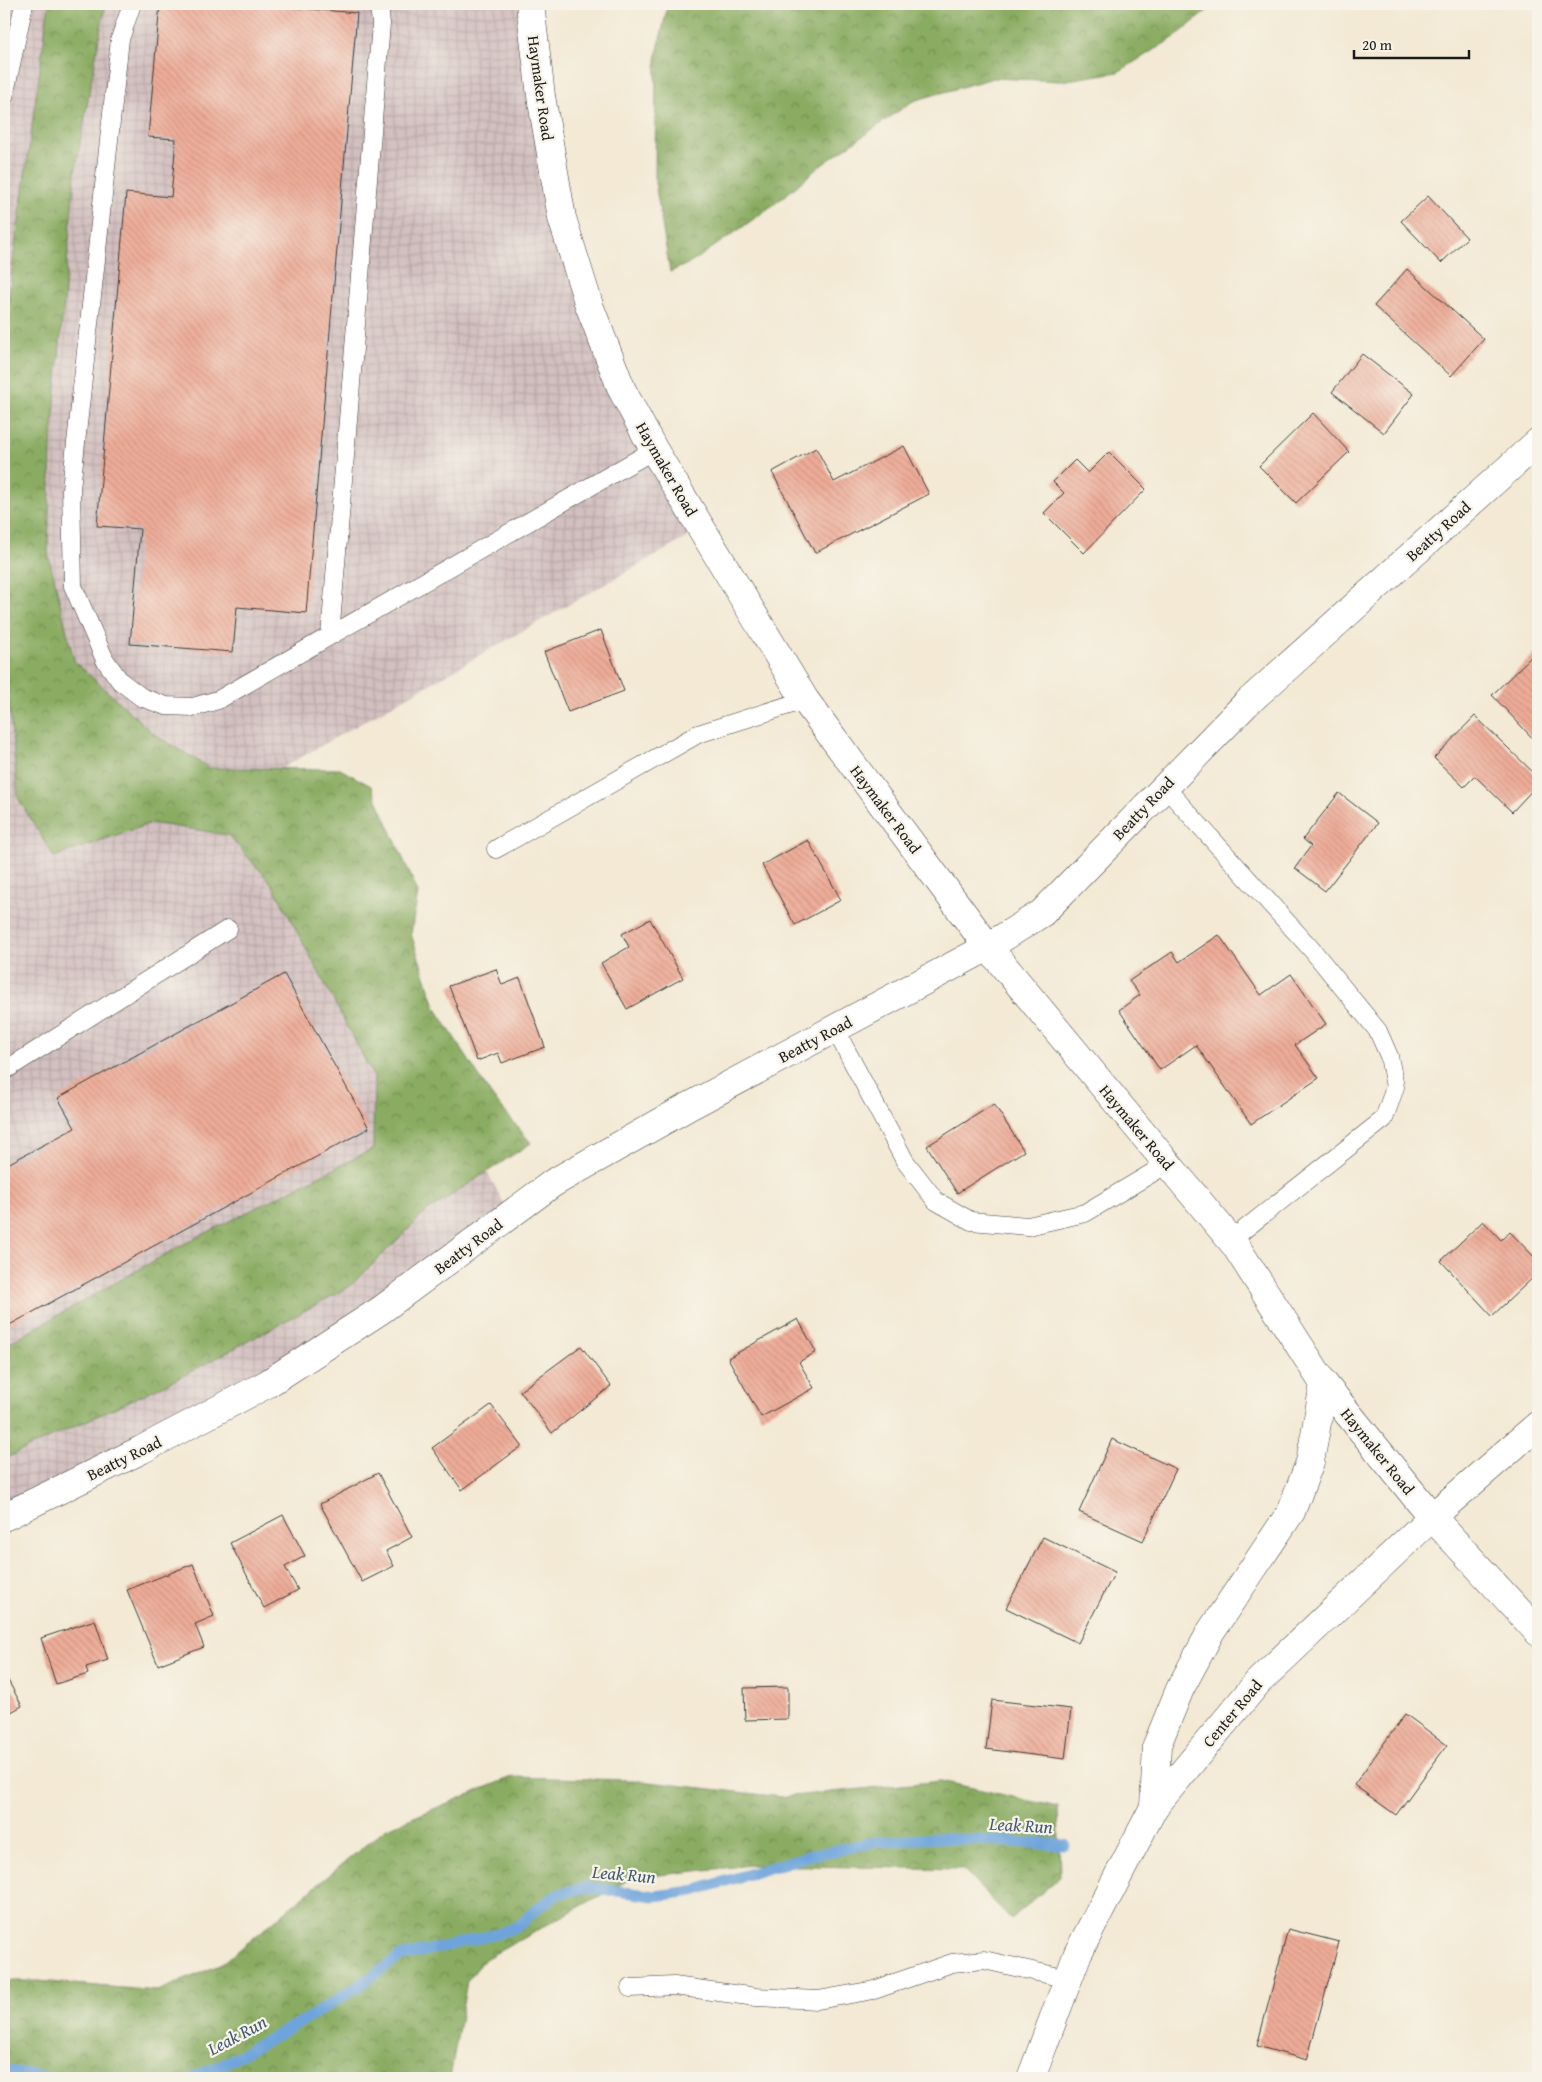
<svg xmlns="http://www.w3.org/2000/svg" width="1542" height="2082" font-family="'Gentium Book Plus',serif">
<defs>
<pattern id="industrial-grid" width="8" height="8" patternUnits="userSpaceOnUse" patternTransform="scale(1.25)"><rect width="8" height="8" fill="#d2bfbf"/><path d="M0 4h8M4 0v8" fill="none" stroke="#b4a4a4"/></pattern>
<pattern id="forest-crowns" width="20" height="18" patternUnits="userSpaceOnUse" patternTransform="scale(1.25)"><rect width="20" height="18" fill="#8aac62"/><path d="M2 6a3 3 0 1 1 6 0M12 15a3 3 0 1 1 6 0" fill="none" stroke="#708b50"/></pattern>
<pattern id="building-back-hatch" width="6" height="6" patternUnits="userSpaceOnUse" patternTransform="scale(1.25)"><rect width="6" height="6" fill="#eeac98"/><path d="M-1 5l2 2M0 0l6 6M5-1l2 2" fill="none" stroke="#cc9382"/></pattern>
</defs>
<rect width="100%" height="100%" fill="#f7f3e8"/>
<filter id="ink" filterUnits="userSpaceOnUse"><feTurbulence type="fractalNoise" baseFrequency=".02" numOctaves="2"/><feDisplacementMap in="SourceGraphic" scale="10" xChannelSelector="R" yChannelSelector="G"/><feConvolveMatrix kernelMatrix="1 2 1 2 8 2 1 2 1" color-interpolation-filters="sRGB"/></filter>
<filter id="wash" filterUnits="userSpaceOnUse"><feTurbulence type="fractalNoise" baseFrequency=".0096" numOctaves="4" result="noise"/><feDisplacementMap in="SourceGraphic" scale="20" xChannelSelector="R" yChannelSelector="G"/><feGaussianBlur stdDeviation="1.12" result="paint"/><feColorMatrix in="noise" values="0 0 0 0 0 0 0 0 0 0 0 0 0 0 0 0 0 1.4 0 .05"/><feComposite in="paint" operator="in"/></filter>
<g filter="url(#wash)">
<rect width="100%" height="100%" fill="#f3e9d4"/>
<!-- industrial -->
<path fill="url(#industrial-grid)" d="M4,4H530L589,305L702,529L275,772L510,1215L381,1310L4,1517Z"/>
<!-- forest -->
<path fill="url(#forest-crowns)" stroke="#53643f" d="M49,4H108L104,11L75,172L51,448L48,553L74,661L155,735L210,768L340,769L371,786L418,892L411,934L436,1009L491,1095L531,1143L426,1212L349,1287L177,1379L4,1459V1346L180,1246L373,1149L374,1077L272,884L228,835L152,823L54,857L18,798L4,650V342L13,262Z
M679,4H1215L1175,37L1118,72L1061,81L993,78L913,101L820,166L781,199L744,226L692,262L670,272L655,182L656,59L667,8Z
M511,1777L631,1780L782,1797L941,1781L1058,1807L1060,1877L1011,1919L962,1869L751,1865L632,1878L485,1959L467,1981L450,2078H4V1981H38L158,1991L222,1964L385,1829Z"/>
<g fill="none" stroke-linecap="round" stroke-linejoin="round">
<!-- stream -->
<path stroke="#6ea4db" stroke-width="11" d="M4,2070L51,2078
M192,2078L231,2060L310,2017L357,1987L399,1957L497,1934L520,1925L536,1909L558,1894L587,1887L655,1896L693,1891L808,1856L874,1842L938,1838L1065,1845"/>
</g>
<g id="blocks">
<!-- building -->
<path fill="url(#building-back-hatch)" d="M160,4H250L357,13L306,613L237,607L233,652L130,644L140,529L97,526L126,193L171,197L176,139L148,137Z
M1428,196L1467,238L1441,263L1401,221Z
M1407,269L1484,339L1451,376L1374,306Z
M1362,354L1414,394L1384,433L1332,392Z
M1313,413L1349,452L1296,503L1259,466Z
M904,446L929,494L815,553L772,472L816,448L834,482Z
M1109,452L1146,489L1084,553L1044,513L1064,493L1053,482L1075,460L1088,473Z
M601,630L624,691L568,712L544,652Z
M1537,651L1538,652V744L1492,695Z
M1475,716L1538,777V784L1512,812L1475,776L1464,787L1434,758Z
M1339,793L1378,823L1325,891L1295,868L1311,846L1303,839Z
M808,840L841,900L795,925L762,865Z
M650,919L683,978L627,1009L601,963L629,947L622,934Z
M1219,935L1261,995L1291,974L1326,1024L1295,1045L1319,1078L1251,1124L1196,1045L1160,1070L1119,1010L1140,995L1129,981L1172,952L1179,962Z
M496,969L502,985L520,978L545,1047L502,1063L498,1053L477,1061L449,986Z
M284,974L369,1128L4,1328V1166L75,1128L58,1098Z
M994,1104L1024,1151L957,1193L927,1146Z
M1483,1221L1501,1240L1510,1232L1538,1261V1273L1492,1316L1441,1261Z
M798,1319L816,1352L799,1362L814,1388L761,1417L728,1358Z
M581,1346L611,1386L552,1433L520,1391Z
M491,1405L522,1446L462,1490L432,1448Z
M1112,1439L1176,1469L1143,1541L1079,1512Z
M378,1473L412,1537L386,1551L394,1566L362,1582L320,1504Z
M283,1515L305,1556L285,1567L298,1590L264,1608L230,1543Z
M1043,1537L1115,1572L1078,1643L1006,1608Z
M193,1564L214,1616L195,1624L204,1647L158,1665L127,1590Z
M95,1620L108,1660L86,1667L88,1674L56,1684L41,1638Z
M4,1673L22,1706L4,1716Z
M788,1687V1719L745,1720L744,1688Z
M992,1700L1071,1709L1065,1759L986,1749Z
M1405,1714L1447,1745L1396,1815L1354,1785Z
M1288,1929L1339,1942L1307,2060L1257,2046Z"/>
</g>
</g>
<g filter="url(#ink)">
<use href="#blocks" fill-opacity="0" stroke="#3c3b38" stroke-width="1"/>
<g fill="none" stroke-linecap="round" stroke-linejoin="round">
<!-- service casing -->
<g stroke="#3c3b38" stroke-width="19">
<path id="service" d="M132,4L120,39L71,489L73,586L105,660L120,681L141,697L166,706L193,707L218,700L654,450
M4,97L24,4
M330,636L381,24L379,4
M1164,786L1313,951L1378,1031L1389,1056L1395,1087L1384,1119L1231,1240
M496,849L698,734L805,700
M835,1029L905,1161L936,1201L971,1221L1028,1226L1085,1213L1167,1164
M4,1071L228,929
M630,1988L674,1986L756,1997L818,2000L874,1990L952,1963L984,1960L1068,1979"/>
</g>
<!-- tertiary casing -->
<g stroke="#3c3b38" stroke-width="29">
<path id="tertiary" d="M1324,1384L1432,1517L1538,1632
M4,1517L141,1450L267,1384L381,1310L553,1183L686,1108L988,947L1042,913L1246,704L1538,442
M1154,1807L1258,1682L1432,1517L1538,1425"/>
</g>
<!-- primary casing -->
<g stroke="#3c3b38" stroke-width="29">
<path id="primary" d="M530,4L541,96L562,218L589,305L622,390L654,450L805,700L988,947L1235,1245L1324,1384L1310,1462L1291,1512L1211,1631L1180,1689L1157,1745L1154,1807L1078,1953L1031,2078"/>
</g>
<!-- service -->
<use href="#service" stroke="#fff" stroke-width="18"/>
<!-- tertiary -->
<use href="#tertiary" stroke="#fff" stroke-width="28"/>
<!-- primary -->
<use href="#primary" stroke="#fff" stroke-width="28"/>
</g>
</g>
<g text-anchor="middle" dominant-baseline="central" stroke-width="4.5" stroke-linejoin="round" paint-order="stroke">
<!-- street labels -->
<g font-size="16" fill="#1c1c1c" stroke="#f7f3e8">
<text transform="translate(541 88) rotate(82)">Haymaker Road</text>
<text transform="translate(667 469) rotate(60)">Haymaker Road</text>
<text transform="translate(1438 531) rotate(-42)">Beatty Road</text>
<text transform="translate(1143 808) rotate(-46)">Beatty Road</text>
<text transform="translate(886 809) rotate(53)">Haymaker Road</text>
<text transform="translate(815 1039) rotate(-28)">Beatty Road</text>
<text transform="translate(1137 1127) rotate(50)">Haymaker Road</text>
<text transform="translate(468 1246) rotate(-37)">Beatty Road</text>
<text transform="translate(1378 1451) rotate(51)">Haymaker Road</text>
<text transform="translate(124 1458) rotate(-26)">Beatty Road</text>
<text transform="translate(1232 1713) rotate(-50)">Center Road</text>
</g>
<!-- water labels -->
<g font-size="18" font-style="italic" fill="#415972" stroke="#f7f3e8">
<text transform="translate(1021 1825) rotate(3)">Leak Run</text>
<text transform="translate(624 1874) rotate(5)">Leak Run</text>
<text transform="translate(237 2035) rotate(-28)">Leak Run</text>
</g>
</g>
<!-- margin -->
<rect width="1542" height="2082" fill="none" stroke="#f7f3e8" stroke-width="20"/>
<!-- scale -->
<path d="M1354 50v8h115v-8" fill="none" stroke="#1c1c1c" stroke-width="2.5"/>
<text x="1362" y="50" font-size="15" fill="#1c1c1c" stroke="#f7f3e8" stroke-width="4" paint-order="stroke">20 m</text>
</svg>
